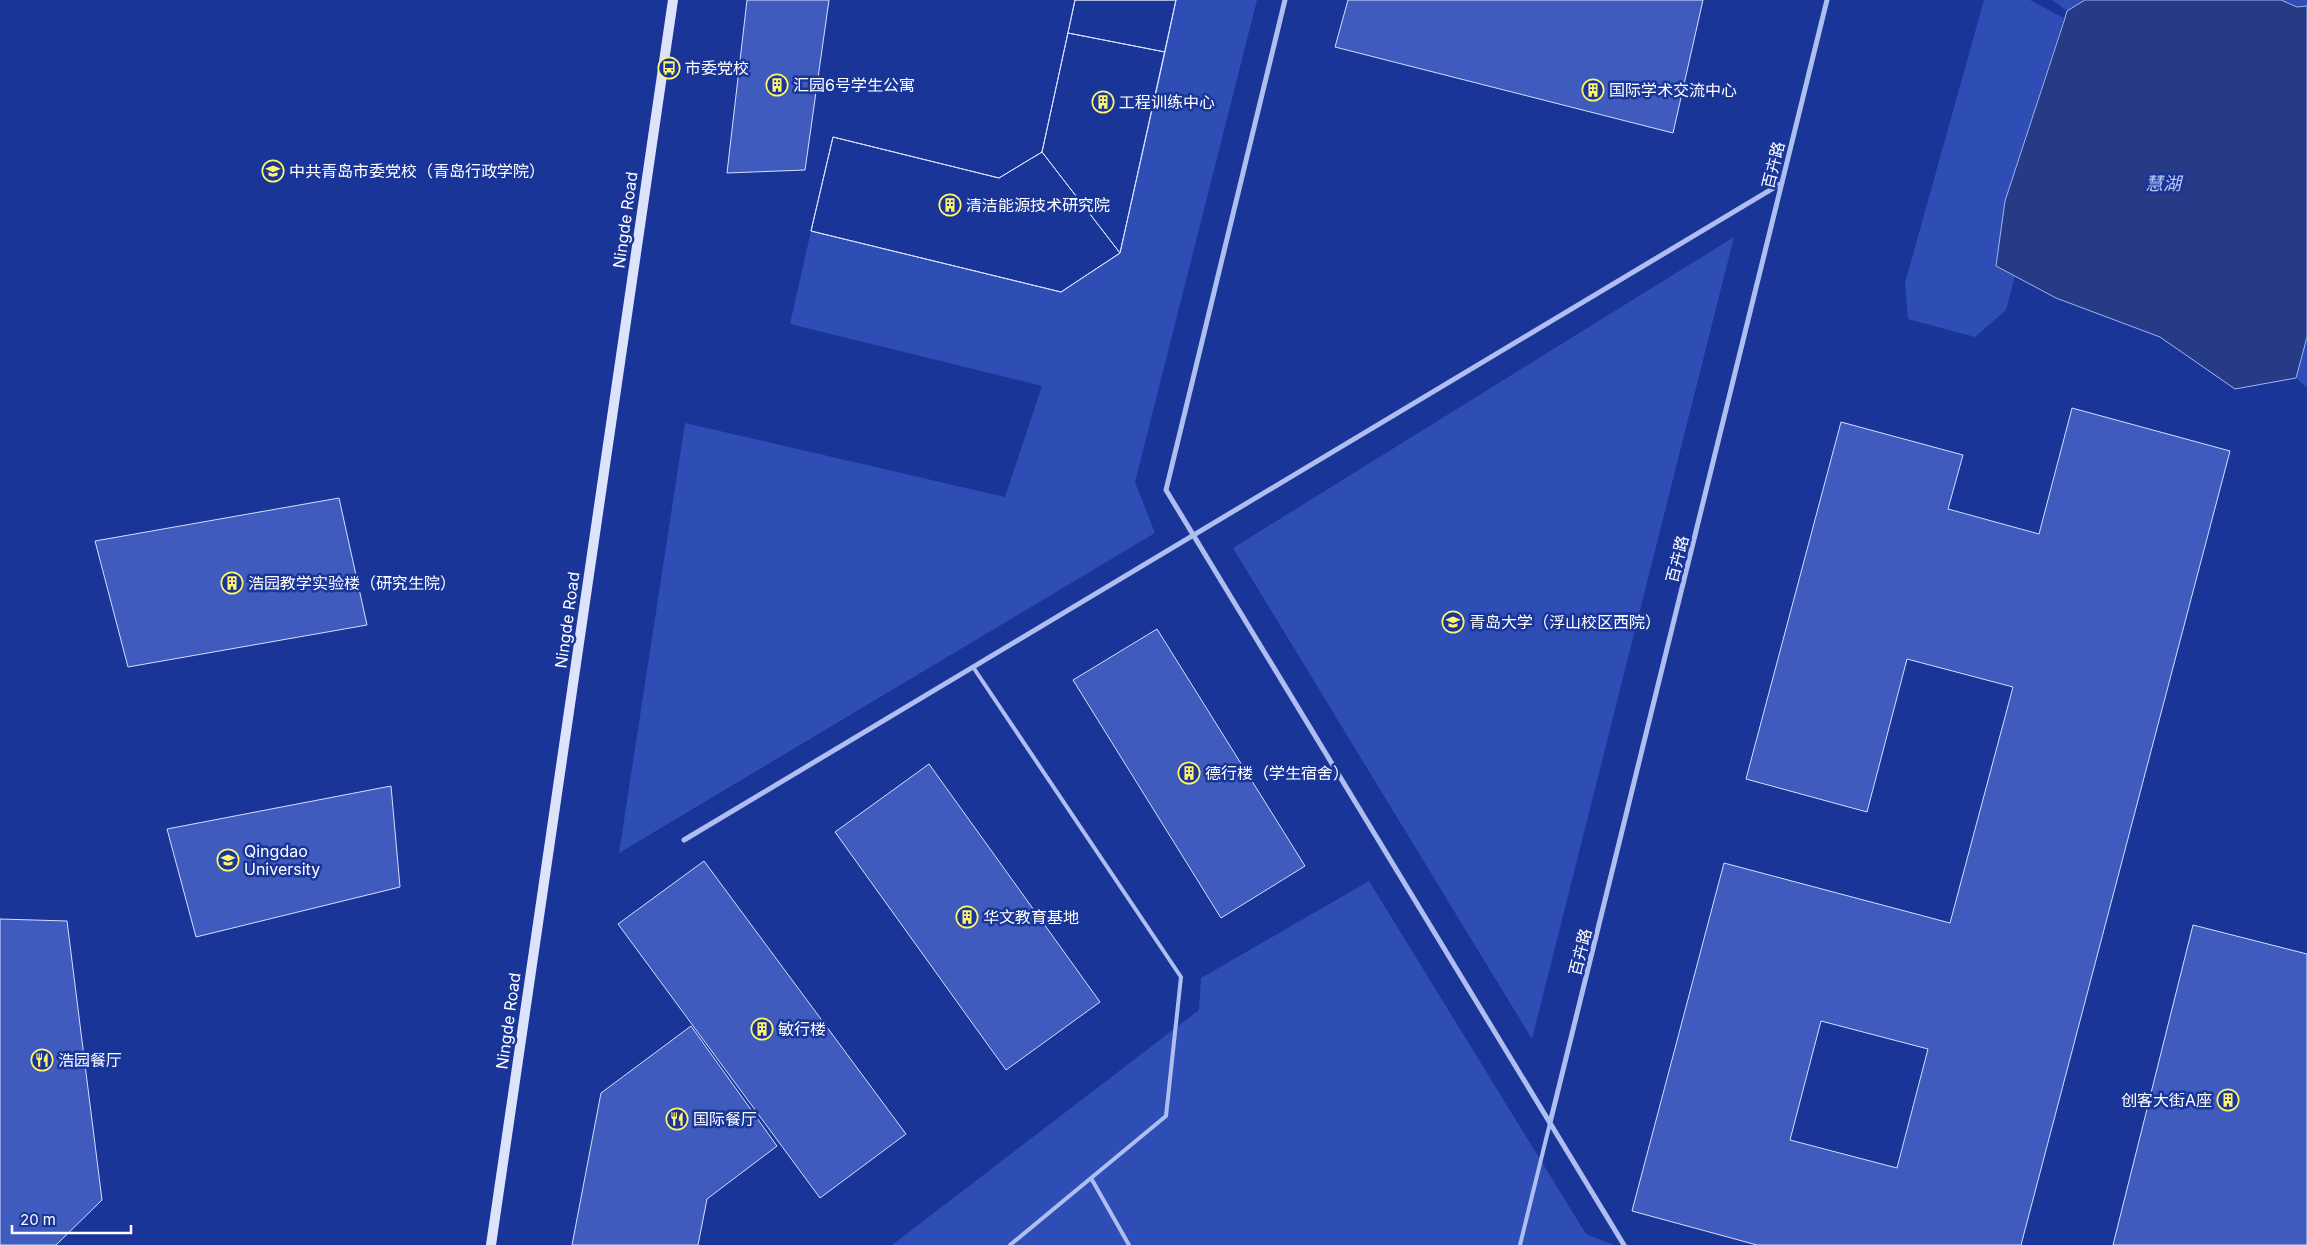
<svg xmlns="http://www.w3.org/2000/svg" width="2307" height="1245" font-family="Inter,'Noto Sans SC',sans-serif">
<rect width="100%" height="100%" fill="#1a3598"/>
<!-- green -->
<path fill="#2e4db5" d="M1176,0H1257L1135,482L1155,533L619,853L685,423L1005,497L1042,386L790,324L811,231L1061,292L1120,253Z
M1984,0H2030L2064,18L2005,201L1996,266L2015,276L2006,310L1975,337L1908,319L1905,283Z
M2052,0H2085L2067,11Z
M2281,0H2307V6L2297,7Z
M1734,237L1532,1039L1233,548Z
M2307,337V388L2296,378Z
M1369,881L1586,1234L1614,1245H892L1199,1010L1201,978Z"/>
<!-- water -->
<path fill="#263a85" stroke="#a2b5f2" d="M2085,0H2281L2297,7L2307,6V337L2296,378L2235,389L2160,337L2056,298L1996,266L2005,201L2065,18L2067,11Z"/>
<!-- building -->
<path fill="#3e5bbd" stroke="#d6dffb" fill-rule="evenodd" d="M747,0H829L805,170L727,173Z
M1075,0H1176L1120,253L1061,292L811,231L833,137L999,178L1042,152Z
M1075,0H1176L1165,52L1068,33Z
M1348,0H1703L1673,133L1335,47Z
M1068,33L1165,52L1120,253L1042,152Z
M833,137L999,178L1042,152L1120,253L1061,292L811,231Z
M2072,408L2230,451L2021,1245H1757L1632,1211L1724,863L1950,923L2013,687L1907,659L1867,812L1746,779L1841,422L1963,455L1948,509L2039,534ZM1821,1021L1928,1049L1897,1168L1790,1140Z
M339,498L367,625L128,667L95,541Z
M1157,629L1305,866L1221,918L1073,680Z
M929,764L1100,1002L1006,1070L835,832Z
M391,786L400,887L196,937L167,829Z
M704,861L906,1134L820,1198L618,924Z
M0,919L67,921L102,1200L56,1245H0Z
M2193,925L2307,954V1245H2113Z
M691,1026L777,1146L707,1199L698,1245H572L601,1093Z"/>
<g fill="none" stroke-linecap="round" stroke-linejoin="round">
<!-- lane -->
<path stroke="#afbef0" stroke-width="4" d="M973,667L1181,977L1166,1116L1010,1245
M1091,1178L1129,1245
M1520,1245L1550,1123"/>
<!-- street -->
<path stroke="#afbef0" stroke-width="5" d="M1285,0L1166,490L1624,1245
M684,840L1782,183
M1550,1123L1827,0"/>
<!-- secondary -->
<path stroke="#dde3fb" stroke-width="10" d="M491,1245L673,0"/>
</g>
<!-- icons -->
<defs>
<g id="bus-ring" transform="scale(1.125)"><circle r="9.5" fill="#1a3598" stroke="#fff56e" stroke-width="1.5"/><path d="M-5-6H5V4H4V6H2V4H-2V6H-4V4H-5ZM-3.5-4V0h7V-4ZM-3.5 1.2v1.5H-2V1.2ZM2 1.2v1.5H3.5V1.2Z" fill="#fff56e"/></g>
<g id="building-ring" transform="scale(1.125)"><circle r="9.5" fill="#1a3598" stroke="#fff56e" stroke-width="1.5"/><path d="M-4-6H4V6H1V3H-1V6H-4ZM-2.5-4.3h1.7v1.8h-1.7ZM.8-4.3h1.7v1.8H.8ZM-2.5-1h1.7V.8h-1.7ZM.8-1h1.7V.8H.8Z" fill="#fff56e"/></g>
<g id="school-ring" transform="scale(1.125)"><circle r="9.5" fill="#1a3598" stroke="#fff56e" stroke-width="1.5"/><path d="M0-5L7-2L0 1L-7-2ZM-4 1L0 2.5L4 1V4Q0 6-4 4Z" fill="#fff56e"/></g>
<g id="university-ring" transform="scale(1.125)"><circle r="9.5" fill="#1a3598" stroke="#fff56e" stroke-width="1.5"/><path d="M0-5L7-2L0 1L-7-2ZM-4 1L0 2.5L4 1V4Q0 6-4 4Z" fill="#fff56e"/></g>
<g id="restaurant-ring" transform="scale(1.125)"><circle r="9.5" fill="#1a3598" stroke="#fff56e" stroke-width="1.5"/><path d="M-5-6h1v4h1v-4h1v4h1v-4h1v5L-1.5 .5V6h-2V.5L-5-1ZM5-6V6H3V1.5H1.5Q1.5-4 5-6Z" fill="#fff56e"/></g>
</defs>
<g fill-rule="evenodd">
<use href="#bus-ring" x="669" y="68"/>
<use href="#building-ring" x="777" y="85"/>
<use href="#building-ring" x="1593" y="90"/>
<use href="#building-ring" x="1103" y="102"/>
<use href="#school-ring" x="273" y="171"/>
<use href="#building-ring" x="950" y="205"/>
<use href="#building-ring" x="232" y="583"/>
<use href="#university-ring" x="1453" y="622"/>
<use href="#building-ring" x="1189" y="773"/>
<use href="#university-ring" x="228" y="860"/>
<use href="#building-ring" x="967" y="917"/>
<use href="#building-ring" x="762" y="1029"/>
<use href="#restaurant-ring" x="42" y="1060"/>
<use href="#building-ring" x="2228" y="1100"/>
<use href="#restaurant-ring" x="677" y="1119"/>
</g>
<g text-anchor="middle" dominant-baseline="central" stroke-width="5" stroke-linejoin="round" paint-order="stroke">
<!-- poi labels -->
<g font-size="16" fill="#fff" stroke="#1a3598" text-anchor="start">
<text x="685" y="68">市委党校</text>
<text x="793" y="85">汇园6号学生公寓</text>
<text x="1609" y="90">国际学术交流中心</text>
<text x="1119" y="102">工程训练中心</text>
<text x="289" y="171">中共青岛市委党校（青岛行政学院）</text>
<text x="966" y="205">清洁能源技术研究院</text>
<text x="248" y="583">浩园教学实验楼（研究生院）</text>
<text x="1469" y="622">青岛大学（浮山校区西院）</text>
<text x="1205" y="773">德行楼（学生宿舍）</text>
<text x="244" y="851">Qingdao<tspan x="244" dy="18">University</tspan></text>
<text x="983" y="917">华文教育基地</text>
<text x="778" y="1029">敏行楼</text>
<text x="58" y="1060">浩园餐厅</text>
<text x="2212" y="1100" text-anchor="end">创客大街A座</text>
<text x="693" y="1119">国际餐厅</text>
</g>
<!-- street labels -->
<g font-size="16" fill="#fff" stroke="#1a3598">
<text transform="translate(1773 165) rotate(-76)">百卉路</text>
<text transform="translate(625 220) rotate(-82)">Ningde Road</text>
<text transform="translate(1677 559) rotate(-76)">百卉路</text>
<text transform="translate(567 620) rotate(-82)">Ningde Road</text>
<text transform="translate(1580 952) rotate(-76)">百卉路</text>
<text transform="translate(508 1021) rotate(-82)">Ningde Road</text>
</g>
<!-- water labels -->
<g font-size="18" font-style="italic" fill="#bbc9f7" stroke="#1a3598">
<text x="2163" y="183">慧湖</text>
</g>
</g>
<!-- scale -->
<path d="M12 1225v8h119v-8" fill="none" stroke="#ffffff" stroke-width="2.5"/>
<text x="20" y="1225" font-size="15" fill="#ffffff" stroke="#1a3598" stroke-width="4" paint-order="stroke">20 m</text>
</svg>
